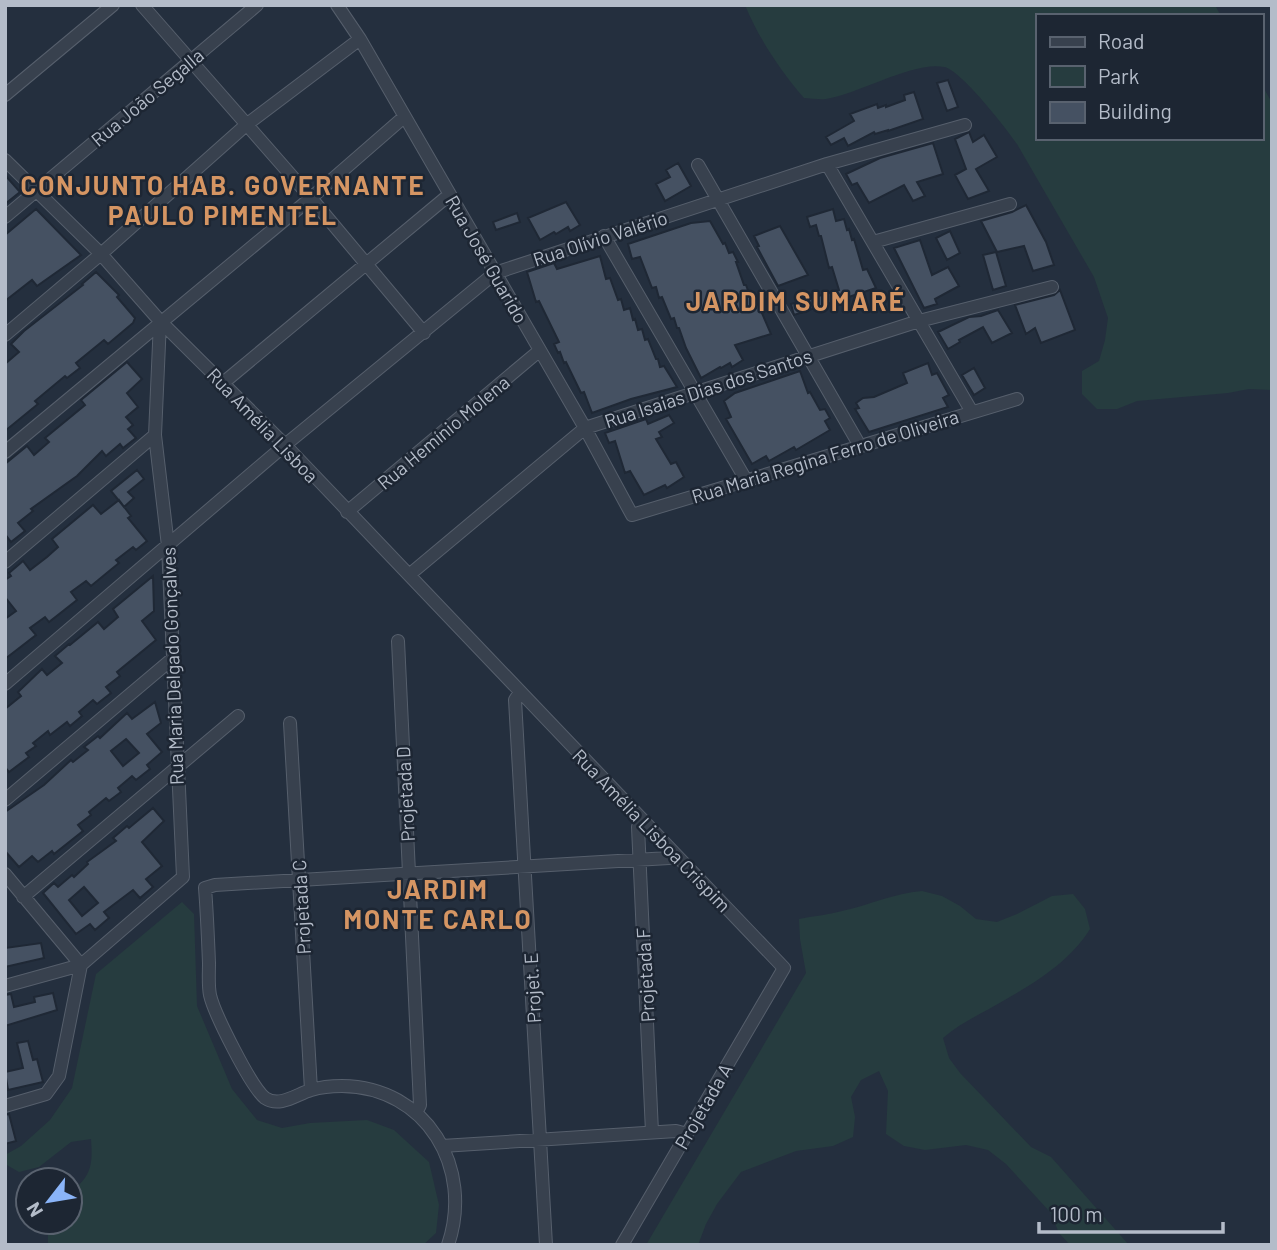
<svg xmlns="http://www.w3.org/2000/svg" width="1277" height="1250" font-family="Barlow,sans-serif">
<rect width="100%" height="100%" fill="#242f3e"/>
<!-- green -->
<path fill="#263c3f" d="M745,5H1215L1221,16H1037V138H1261V83L1272,103V390L1249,389L1228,393L1137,401L1117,409H1097L1082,394V371L1099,361L1105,340L1108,318L1094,277L1017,144C1006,128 960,69 944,67C913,61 859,94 826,99C819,100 811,98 804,98C780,70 759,39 745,5Z
M922,891L942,896L960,906L976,919L997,922L1017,914L1052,896L1073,894L1085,909L1090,929C1067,966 1026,988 989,1009C972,1018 957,1026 943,1038L949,1058L960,1073L1031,1147L1051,1157L1129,1245H1070L1059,1233L1050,1212L1006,1164L988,1150L966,1145L925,1150L904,1146L886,1134L888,1091L879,1071L861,1080L851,1097L855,1117L853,1137L833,1146L796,1151L741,1172L717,1204L706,1224L698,1245H646L806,973L800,939L799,919C813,916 828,915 842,911C870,905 894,893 922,891Z
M182,902L194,914L197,1006L232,1089L257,1120L282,1128L310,1123L367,1120L394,1130L429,1162L439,1205L436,1233L423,1245H48V1222H70V1193C91,1176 93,1166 91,1139L71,1142L39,1167L19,1172L5,1164V1155L21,1146L50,1120L72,1088L96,974Z"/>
<!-- building -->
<path fill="#455162" stroke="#1f2835" stroke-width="2" fill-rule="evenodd" d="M948,80L958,107L947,111L937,83Z
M914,92L923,119L888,131V130L875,134L874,132L848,146L844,138L831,145L826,137L854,121L850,114L877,104L878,108L886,105V107L905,100L904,95Z
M969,132L973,142L984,135L997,157L976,169L989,191L968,199L955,175L966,169L955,139Z
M933,143L943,174L917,182L925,196L913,201L904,185L869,203L857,183L852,185L846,174L880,158Z
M678,163L691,186L665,201L656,184L670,177L666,170Z
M5,175L20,192L5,204Z
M566,202L580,225L570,231L568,227L556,234L554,232L540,240L528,218Z
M1026,205L1046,242L1054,265L1033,271L1024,246L997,252L981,221L1012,212Z
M36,209L81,255L37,286L32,280L5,301V235Z
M833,209L836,221L844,219L847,230L849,229L852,240L854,239L863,270L867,269L876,288L794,315L791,304L839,290L832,267L829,268L821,236H819L816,225L810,227L807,217Z
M517,213L520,222L496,230L493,222Z
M710,221L723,244L725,243L729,253L733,252L738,262H736L744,285H746L750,296L752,295L755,305L758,304L771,334L735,345L743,360L732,367L730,363L721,368L720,367L701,378L686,348L679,328H677L674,318L671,319L662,297L659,298L656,287L652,288L640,257L632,259L628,244L691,223Z
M780,226L808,275L778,286L757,247L759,246L754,236Z
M950,231L960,253L947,260L936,238Z
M920,240L932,275L948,267L959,286L935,299L937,304L924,308L894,248Z
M996,252L1006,286L993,290L983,255Z
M600,256L606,279L610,278L618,300L621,299L624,310L630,308L633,320L635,319L638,330L642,329L645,340L648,339L656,359H658L660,367L664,366L677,387L631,399L592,413L584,392L581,393L566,362L564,363L560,352L558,353L554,344L559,342L539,301L536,302L527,272L554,263L557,269Z
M96,272L119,295L117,297L135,318L133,323L108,344L104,340L76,363L80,368L67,378L65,376L35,401L38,404L5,431V364L19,352L11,344L24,331L83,285L82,284Z
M1060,290L1075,330L1041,343L1035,328L1026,334L1015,305L1054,295Z
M998,310L1012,333L992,343L983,327L959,340L960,342L948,349L938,332L969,317L981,316Z
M127,362L142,379L127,393L138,407L126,417L133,425L128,429L136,438L123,448L120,444L106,456L102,451L77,476L31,509L33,511L18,523L25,531L11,542L5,534V464L27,446L34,455L49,442L45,438L85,405L81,400Z
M928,363L932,375L937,373L949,395L943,398L948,407L869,432L855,409L859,408L856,403L863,398L874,397L907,383L903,373Z
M974,368L985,388L974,395L962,375Z
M800,371L808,393L810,392L820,410L825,409L830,418L825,421L830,430L796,450L794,447L769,461L766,456L752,464L726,419L731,417L724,401L735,393Z
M669,415L674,423L659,432L662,437L656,439L671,464L676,462L684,477L667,488L665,485L644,495L630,471L625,473L615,441L609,443L605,433L646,419L648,424Z
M137,470L144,479L128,492L134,498L124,507L111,491Z
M119,500L131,516L128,518L147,541L136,550L133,547L116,560L119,563L91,586L86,581L71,592L77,600L49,622L45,617L30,628L36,635L5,659V619L16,611L5,597V580L11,576L9,573L23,561L30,570L47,557L58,547L52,539L93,505L101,514Z
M153,576L154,611L142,621L156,640L117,672L120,676L106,687L111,693L97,704L93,700L79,712L82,716L70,726L67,722L50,735L48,731L33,743L36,746L26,753L29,757L9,772L5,767V709L21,696L18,692L42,669L47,675L62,663L55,656L69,644L70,645L98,622L104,629L118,617L113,609Z
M155,702L161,723L147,734L162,752L147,765L150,769L136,780L132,776L118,788L121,792L109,801L106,798L89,812L91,815L78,825L83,831L54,854L52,851L38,862L32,856L19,867L5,851V812L44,785L71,760L73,762L88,750L84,747L98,736L100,738L127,713L132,719ZM126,739L139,753L123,766L111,751Z
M153,808L164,821L142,842L162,866L146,879L153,887L140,898L133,890L104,912L109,918L95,930L90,924L76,934L43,893L54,883L58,887L72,875L74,877L88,864L87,862L116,841L113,838L127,826L129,828ZM84,887L98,903L82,916L69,900Z
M41,943L44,958L5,967V948Z
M53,993L57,1010L5,1026V995L11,994L14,1007L35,1002L34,997Z
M28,1041L33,1060L37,1059L43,1082L8,1090L5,1072L23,1068L17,1043Z
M9,1114L16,1141L5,1144V1115Z"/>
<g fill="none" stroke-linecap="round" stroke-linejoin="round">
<!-- street casing -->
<g stroke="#565f6c" stroke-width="14">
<path id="street" d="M142,5L311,198L424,333
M337,5L360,39L585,428L632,515L1017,399
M5,95L113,5
M5,160L101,254L160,321L285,445L784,968L622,1245
M827,164L972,412
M698,165L860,446
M5,217L257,5
M604,236L746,480
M873,242L1010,204
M5,335L101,254L246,125L360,39
M223,383L449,195
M5,452L311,198L404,117
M347,512L539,351
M5,562L155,435
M409,575L585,428L919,321L1052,287
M398,641L420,1105L416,1113
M5,684L285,445L495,273L827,164L965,125
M520,692L515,700L546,1245
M290,723L311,1090
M5,800L172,659
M642,819L638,827L652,1132
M5,874L81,965
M23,897L238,716
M5,986L81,965L183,877L168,546L155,435L160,321
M5,1106L46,1094L59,1076L81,965
M442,1146L676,1131L687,1134
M448,1245C474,1168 427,1087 342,1086C332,1086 321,1087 311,1090C297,1094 280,1108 265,1098C251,1087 214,1013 210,995C208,985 209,973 209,963C208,938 207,913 205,888L215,885L669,858L675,854"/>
</g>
<!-- street -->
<use href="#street" stroke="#38414e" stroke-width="12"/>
</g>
<g text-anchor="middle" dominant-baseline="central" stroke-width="5" stroke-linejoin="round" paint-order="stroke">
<!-- street labels -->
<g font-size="19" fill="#b4bcc9" stroke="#1d2633">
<text transform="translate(147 97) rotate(-40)">Rua João Segalla</text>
<text transform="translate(600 238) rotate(-18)">Rua Olívio Valério</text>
<text transform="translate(487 259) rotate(60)">Rua José Guarido</text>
<text transform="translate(708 388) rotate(-18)">Rua Isaias Dias dos Santos</text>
<text transform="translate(263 425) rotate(46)">Rua Amélia Lisboa</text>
<text transform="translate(443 432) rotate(-40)">Rua Hemínio Molena</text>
<text transform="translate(825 456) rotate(-17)">Rua Maria Regina Ferro de Oliveira</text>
<text transform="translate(172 666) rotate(-92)">Rua Maria Delgado Gonçalves</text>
<text transform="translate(405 794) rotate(-93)">Projetada D</text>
<text transform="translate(652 830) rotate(46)">Rua Amélia Lisboa Crispim</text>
<text transform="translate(301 907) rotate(-93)">Projetada C</text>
<text transform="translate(645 975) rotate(-93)">Projetada F</text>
<text transform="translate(532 988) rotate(-93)">Projet. E</text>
<text transform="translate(703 1106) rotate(-60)">Projetada A</text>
</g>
<!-- district labels -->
<g font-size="26" font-weight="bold" letter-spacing="2" fill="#d59563" stroke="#1d2633">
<text x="223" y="184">CONJUNTO HAB. GOVERNANTE<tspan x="223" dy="30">PAULO PIMENTEL</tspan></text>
<text x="796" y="300">JARDIM SUMARÉ</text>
<text x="438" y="888">JARDIM<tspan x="438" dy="30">MONTE CARLO</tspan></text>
</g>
</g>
<!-- border -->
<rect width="1277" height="1250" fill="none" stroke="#b4bcc9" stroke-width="14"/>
<!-- legend -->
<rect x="1036" y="14" width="228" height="126" fill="#1d2633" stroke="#59626f" stroke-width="2"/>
<rect x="1050" y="37" width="35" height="10" fill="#38414e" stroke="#59626f" stroke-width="2"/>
<text x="1098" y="49" font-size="21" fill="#b4bcc9">Road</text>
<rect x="1050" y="66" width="35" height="21" fill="#263c3f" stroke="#59626f" stroke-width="2"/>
<text x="1098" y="84" font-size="21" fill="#b4bcc9">Park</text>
<rect x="1050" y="102" width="35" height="21" fill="#455162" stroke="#59626f" stroke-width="2"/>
<text x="1098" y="119" font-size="21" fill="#b4bcc9">Building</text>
<!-- north arrow -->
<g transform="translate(49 1201) rotate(239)"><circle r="33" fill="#1d2633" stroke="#59626f" stroke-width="2"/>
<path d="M0-5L12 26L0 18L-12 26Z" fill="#8ab4f8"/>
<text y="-10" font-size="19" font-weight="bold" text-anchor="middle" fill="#b4bcc9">N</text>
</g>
<!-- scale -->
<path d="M1039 1222v10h184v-10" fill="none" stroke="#b4bcc9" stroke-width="3.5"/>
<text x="1050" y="1222" font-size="21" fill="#b4bcc9" stroke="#1d2633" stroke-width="5" paint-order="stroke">100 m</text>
</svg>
